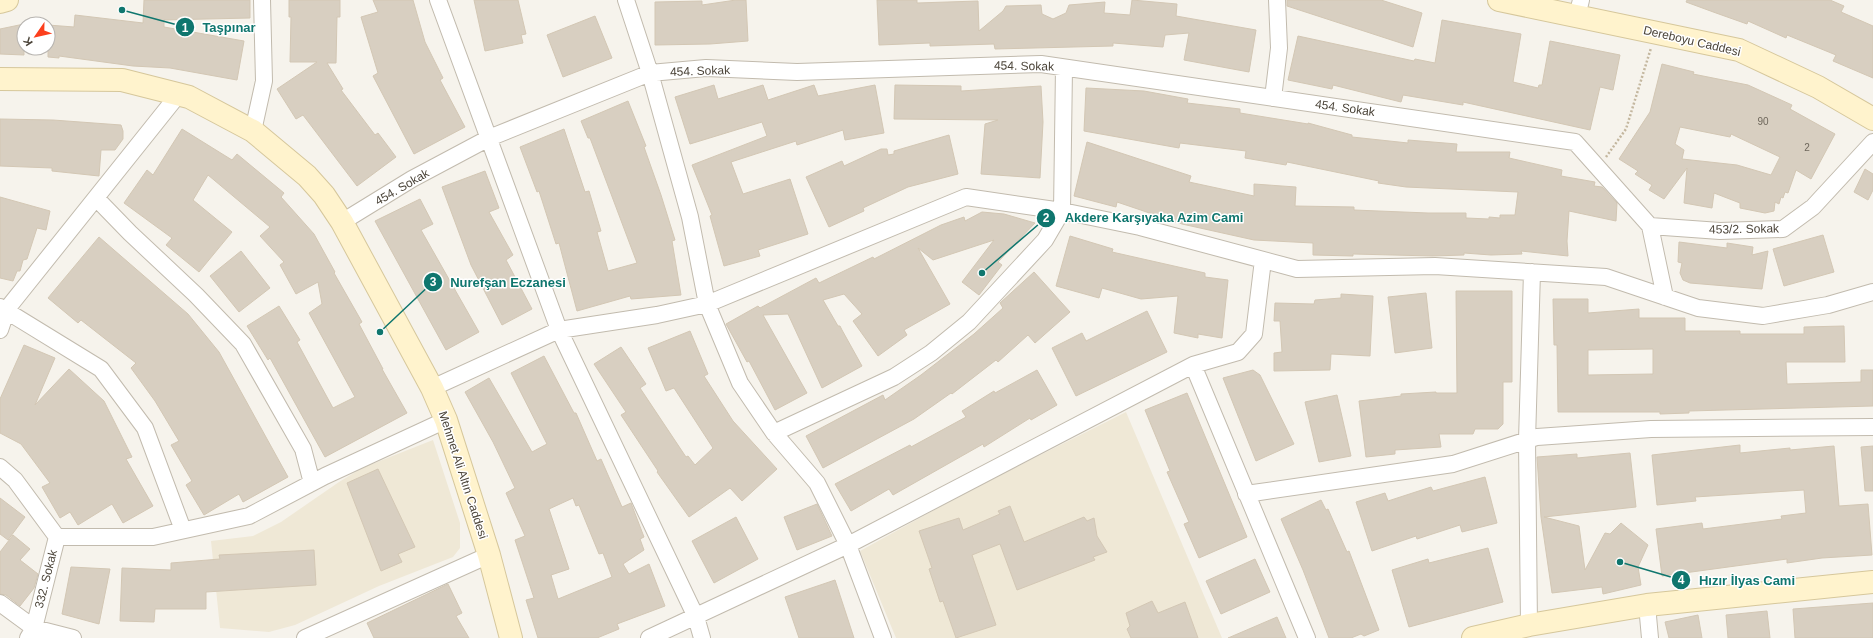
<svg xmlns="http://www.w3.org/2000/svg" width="1873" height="638" font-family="Arial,sans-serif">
<rect width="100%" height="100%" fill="#f6f3ec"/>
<!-- education -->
<path fill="#efe8d6" d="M1126,412L1222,638H896L860,551L963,494Z
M433,440L460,523V548L453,557L379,586L295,625L269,632L220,628L211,541L253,536L281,522L339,482L362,468Z"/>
<!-- building -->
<path fill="#d8cfc1" stroke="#d3c7b4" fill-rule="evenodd" d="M144,0H250V18L164,20V27L244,41L237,80L170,68L133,66L59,56V58L48,57V25L74,27L75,15L143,23Z
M289,0H340V17H337L336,63H327L343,89L341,90L375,135L378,133L396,157L357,186L303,115L296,119L277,89L317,62H290L291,17H289Z
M373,0H413L425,42L443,78L440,80L465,127L414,154L373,76L378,73L361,17L378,12Z
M474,0H518L526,34L521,35L523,43L485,51Z
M736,0H746L748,41L710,44L655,45V2L702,1V5Z
M877,0H917V3L978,1L979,31L1003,11L1006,6L1041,5L1042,14L1053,19L1066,13L1069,5L1105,2L1104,13L1130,15L1132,0L1177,4L1176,16L1256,30L1249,72L1184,60L1189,33L1165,35L1163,47L1113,43V46L995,49L994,44L930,46V43L879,45Z
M1287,0H1381L1422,13L1413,47L1287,6Z
M1687,0H1830L1844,6L1841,12L1873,26V78L1833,61L1836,55L1787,35L1786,38L1748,21L1747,24L1716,13L1686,2Z
M595,16L612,58L563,77L547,35Z
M1442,20L1521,34L1513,82L1538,88L1539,85H1542L1550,41L1620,55L1613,90L1600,87L1590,130L1463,102V105L1403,95L1401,102L1333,85L1332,89L1288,80L1298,36L1414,61L1415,59L1435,63Z
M24,24V55L0,54V29Z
M1662,64L1694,72L1693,74L1748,85L1792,105L1790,109L1835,134L1811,179L1796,170L1788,193L1785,192L1783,198L1781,197L1779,204L1775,202L1774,211L1765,213L1740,208V203L1714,193L1712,208L1684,203L1687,168L1664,199L1649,190L1652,185L1635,174L1638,171L1619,159L1650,112ZM1680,127L1730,137L1731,134L1780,157L1771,175L1737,165L1682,159L1684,150L1675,144Z
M714,85L718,99L763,85L768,100L814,85L818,96L875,85L884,133L845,140L843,130L797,145L796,141L731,162L743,194L790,179L808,234L758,250L760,256L724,266L710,216L712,215L692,165L767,136L762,122L690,144L675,97Z
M895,85L961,86V91L1041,86L1043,122L1040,178L981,174L985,124L998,120L894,119Z
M1086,88L1144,91L1188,99L1187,103L1240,109V113L1308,124V123L1352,135V137L1408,143V140L1457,144L1456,152H1510L1509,158L1562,170L1561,176L1595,182L1594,186L1602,187L1617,203L1616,221L1569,211L1567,241L1568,256L1521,251L1522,254L1491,255L1464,253V255L1432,256L1353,254V256L1313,255V243L1254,240L1182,224L1117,202L1116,207L1074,196L1087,142L1191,176L1189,182L1254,196V184L1296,187L1295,206L1354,207V210L1428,213H1466V218L1489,219V217L1500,218V215H1515L1518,192L1406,187L1378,183L1379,181L1287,162L1286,165L1245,158L1246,151L1180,143L1179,148L1084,131Z
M628,101L646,146L644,147L661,195L675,240L672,241L681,295L631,299L630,296L577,311L559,243L556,244L539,191L537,192L520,147L564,129L585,192L589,191L601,231L597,232L608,271L637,263L590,138H588L581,121Z
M0,119L53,120L121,125L123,131V139L115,150H101L99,176L52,171V168L0,166Z
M182,129L232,160L237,154L284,193L281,197L314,234L335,272L334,273L362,322L359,324L383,369H382L407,413L325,457L270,358L268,360L247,326L279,306L300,340L297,342L333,408L355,397L309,313L322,304L318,282L296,294L280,265L284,262L260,236L270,227L208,175L193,200L232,232L199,272L166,245L172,238L124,203L147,170L153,175Z
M949,135L958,174L908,187L863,208L864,211L829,227L806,177L842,161L844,166L881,149H887L888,155L894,154V151Z
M1865,169L1873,174V190L1868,200L1854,192Z
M485,171L499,208L489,212L513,255L506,260L532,309L502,325L471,265L442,187Z
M0,197L50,211L46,230L37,228L27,259L23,260L20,271H17L13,281L0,278Z
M420,199L433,224L421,230L479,332L446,350L375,221Z
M982,212L1004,214L1035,223L998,262L1002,265L979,295L962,282L994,240L933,260L918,248L950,304L904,330L907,335L878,356L853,321L862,314L844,294L823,300L838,326H840L842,330L862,366L822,388L788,314L763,315L807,393L775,410L749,361L747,362L726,324L758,306L760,308L816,278L819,283L873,257L874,259L941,225L964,217L965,221Z
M1823,235L1834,272L1784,286L1773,249Z
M1070,236L1113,249L1112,252L1205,273V277L1228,280L1222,338L1198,334V338L1174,333L1178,296L1141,299L1102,288L1099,298L1056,286Z
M99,237L188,314L219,352L288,477L243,502L239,494L204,515L186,485L192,481L171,445L179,441L155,401L131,368L136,363L81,320L78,323L48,298Z
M1679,242L1727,248V243L1753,247L1752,255L1768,251L1762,289L1690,283L1683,280L1680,273L1682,263L1678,262Z
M241,251L270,288L239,312L210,276Z
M1034,272L1070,312L1035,343L1028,335L998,362L996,360L952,394L951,393L914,419L823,468L806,436L883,395L885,400L921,375L974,334L1003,308L1000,303Z
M1456,291H1512V382H1503V424L1498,429H1475L1473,434H1439L1441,447L1395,450V454L1366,457L1359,401L1401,396V394L1436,392V393H1457Z
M1426,293L1432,348L1395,353L1388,297Z
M1341,294L1373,296L1370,356L1331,354L1330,370L1274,371V353L1282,352L1280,321H1274L1275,303L1314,304L1315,300L1341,298Z
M1553,299H1588V313L1639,309V318H1685V331H1740V334H1804V327L1844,326L1845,362H1786L1787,384L1861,382V370H1873V406L1689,411V413L1660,414V412H1558L1557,345H1554ZM1653,349V374L1588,375V350Z
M1147,311L1167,352L1076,396L1052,348L1082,333L1086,341Z
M690,331L708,374L704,376L733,421L777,469L742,501L730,488L689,517L657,472L658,471L621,415L626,412L594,364L621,347L646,384L640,388L686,457L688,456L695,465L713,448L674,388L666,391L648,348Z
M24,345L55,358L35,405L69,369L104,401L132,457L126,459L153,506L123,523L112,504L78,525L70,512L60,518L42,487L50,483L21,444L0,433V399Z
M544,356L574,413H576L597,461L601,459L622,507L631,503L644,537L640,539L644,550L623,564L629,574L649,564L665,606L617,624L619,629L597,638H538L526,600L534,598L515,540L525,536L506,493L515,488L493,442L465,392L489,378L532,452L547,444L511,373ZM573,498L576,506L579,505L599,554L603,553L612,577L558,599L551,575L569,569L549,509Z
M1037,370L1057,405L1031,420L1030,418L984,447L983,444L893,495L889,489L851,511L835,484L910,445L911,447L966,417L962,411L994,391L995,393Z
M1253,370L1260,375L1294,444L1256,461L1223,378Z
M1187,393L1247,537L1199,558L1184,524L1189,522L1167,472L1170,471L1145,410Z
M1337,395L1351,456L1319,462L1305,402Z
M1740,445V453L1790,448V450L1834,446L1839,506L1868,504L1872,555L1822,558L1787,563V559L1662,576L1656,529L1702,523L1703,529L1782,519L1781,516L1806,513L1804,490L1695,497L1696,501L1657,505L1652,455Z
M1873,446V491H1865L1861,447Z
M1630,453L1636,507L1544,517L1579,526L1585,570L1605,533L1610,534L1621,523L1648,545L1638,567L1641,585L1603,594L1602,587L1552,593L1541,517L1537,457L1577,454V458Z
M378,469L415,547L398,554L402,562L381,571L347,483Z
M1485,477L1497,523L1462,532L1460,525L1417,539L1416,536L1372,551L1356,502L1385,493L1388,501L1431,487L1433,491Z
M0,498L25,517L8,540L0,534Z
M1321,500L1326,510L1328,509L1347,552L1349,551L1379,630L1364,636L1361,634L1351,638H1329L1303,570L1281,519Z
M817,504L832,536L797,550L784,517Z
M1010,506L1024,542L1084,517L1087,521L1094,518L1097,536L1107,552L1093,557L1095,560L1017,590L1000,544L972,555L996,625L956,638L943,601L940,602L929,569L932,568L919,531L959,518L963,530L1000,514L998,511Z
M736,517L758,559L714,583L692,541Z
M13,535L30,549L20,560L38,574L34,588L20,606L6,595L0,594V552Z
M1488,548L1503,602L1409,627L1392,570L1428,559L1429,563Z
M314,550L316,585L206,592V609H155L154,622L120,621L122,568L171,570V563L220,559L219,555Z
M1255,559L1270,592L1221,614L1206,581Z
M71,567L110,569L99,624L62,614Z
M835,580L854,638H799L785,597Z
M448,584L462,613L456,616L469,638H374L367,623Z
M1152,601L1158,613L1185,602L1198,638H1131L1127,629L1130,626L1126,613Z
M1873,603V638H1795L1793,609Z
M1767,611L1770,638H1728L1726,615Z
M1698,615L1702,638H1669L1665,622Z
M1277,617L1286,638H1228Z"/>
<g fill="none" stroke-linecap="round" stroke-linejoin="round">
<!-- street casing -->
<g stroke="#c2bbae" stroke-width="18">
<path id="street" d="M438,0L559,330L696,617L702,638
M626,0L650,73L690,217L707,304L740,383L774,433L817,483L848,545L883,638
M1577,16L1581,0
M1273,98L1279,48L1277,0
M253,131L264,81L262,0
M96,198L130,233L196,295L243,344L303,449L312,483
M342,222L412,179L489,138L650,73L706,68L797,72L1041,64L1575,142L1650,226L1665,297
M1650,226L1720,231L1783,229L1813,207L1873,142
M0,307L101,369L145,428L183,530
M0,330L7,309L178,95
M1193,365L1238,352L1254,334L1263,260
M432,388L559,330L657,315L707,304L966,197L1062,211L1140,227L1297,269L1435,266L1606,277L1698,308L1763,316L1828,305L1873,292
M774,433L894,377L931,353L969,322L1045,240L1062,211L1064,68
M0,467L15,480L57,537L34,628L28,638
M1246,494L1453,464L1537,437L1651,429L1873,427
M57,537H153L249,516L325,476L446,420
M0,603L34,628L73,638
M1647,605L1650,638
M1529,625L1527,440L1532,272
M305,638L489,555
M649,638L848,545L1193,365L1307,638"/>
</g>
<!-- secondary casing -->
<g stroke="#d6c79b" stroke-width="24">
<path id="secondary" d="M1499,0L1739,50L1818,87L1873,119
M0,2L7,0
M0,79L122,80L189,97L253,131L307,176L324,195L342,222L432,388L446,420L489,555L511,638
M1473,638L1529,625L1647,605L1873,582"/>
</g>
<!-- path -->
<path stroke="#c4b79f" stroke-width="2.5" stroke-dasharray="2 2" stroke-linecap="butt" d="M1606,157L1626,129L1651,48"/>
<!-- street -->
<use href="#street" stroke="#fff" stroke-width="16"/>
<!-- secondary -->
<use href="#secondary" stroke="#fff3cd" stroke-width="22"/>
</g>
<g text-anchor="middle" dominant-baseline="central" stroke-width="3" stroke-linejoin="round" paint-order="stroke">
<!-- number labels -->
<g font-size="10" fill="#6e675b">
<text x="1763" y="121">90</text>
<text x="1807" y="147">2</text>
</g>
<!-- street labels -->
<g font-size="12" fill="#4b4439" stroke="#fff">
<text transform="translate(1692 41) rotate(13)">Dereboyu Caddesi</text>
<text transform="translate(1024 66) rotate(1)">454. Sokak</text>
<text transform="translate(700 71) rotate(-2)">454. Sokak</text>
<text transform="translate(1345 108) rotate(8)">454. Sokak</text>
<text transform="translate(402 187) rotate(-30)">454. Sokak</text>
<text transform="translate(1744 229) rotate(-1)">453/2. Sokak</text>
<text transform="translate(463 475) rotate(72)">Mehmet Ali Altın Caddesi</text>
<text transform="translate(46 579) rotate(-76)">332. Sokak</text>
</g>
</g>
<!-- callouts -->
<path fill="none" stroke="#0f766e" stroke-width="1.5" d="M122 10L185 27M982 273L1046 218M380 332L433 282M1620 562L1681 580"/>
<g fill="#0f766e" stroke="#fff" stroke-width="1.5">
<circle cx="122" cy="10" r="4"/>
<circle cx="982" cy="273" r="4"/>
<circle cx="380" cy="332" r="4"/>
<circle cx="1620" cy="562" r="4"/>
<circle cx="185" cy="27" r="10"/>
<circle cx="1046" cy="218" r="10"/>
<circle cx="433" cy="282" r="10"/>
<circle cx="1681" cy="580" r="10"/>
</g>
<g font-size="12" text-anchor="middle" font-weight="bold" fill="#fff">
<text x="185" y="32">1</text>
<text x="1046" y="222">2</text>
<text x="433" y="286">3</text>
<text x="1681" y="584">4</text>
</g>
<g font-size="13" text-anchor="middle" font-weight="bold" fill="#0f766e" stroke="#fff" stroke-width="3" stroke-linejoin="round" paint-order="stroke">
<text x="229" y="32">Taşpınar</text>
<text x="1154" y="222">Akdere Karşıyaka Azim Cami</text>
<text x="508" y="287">Nurefşan Eczanesi</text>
<text x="1747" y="585">Hızır İlyas Cami</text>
</g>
<!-- north arrow -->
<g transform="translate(36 36) rotate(236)"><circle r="19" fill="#ffffff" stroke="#b7b4b0"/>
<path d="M0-3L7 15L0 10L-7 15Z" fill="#fc3f1d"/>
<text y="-6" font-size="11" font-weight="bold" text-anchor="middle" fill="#4b4439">K</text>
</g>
</svg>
